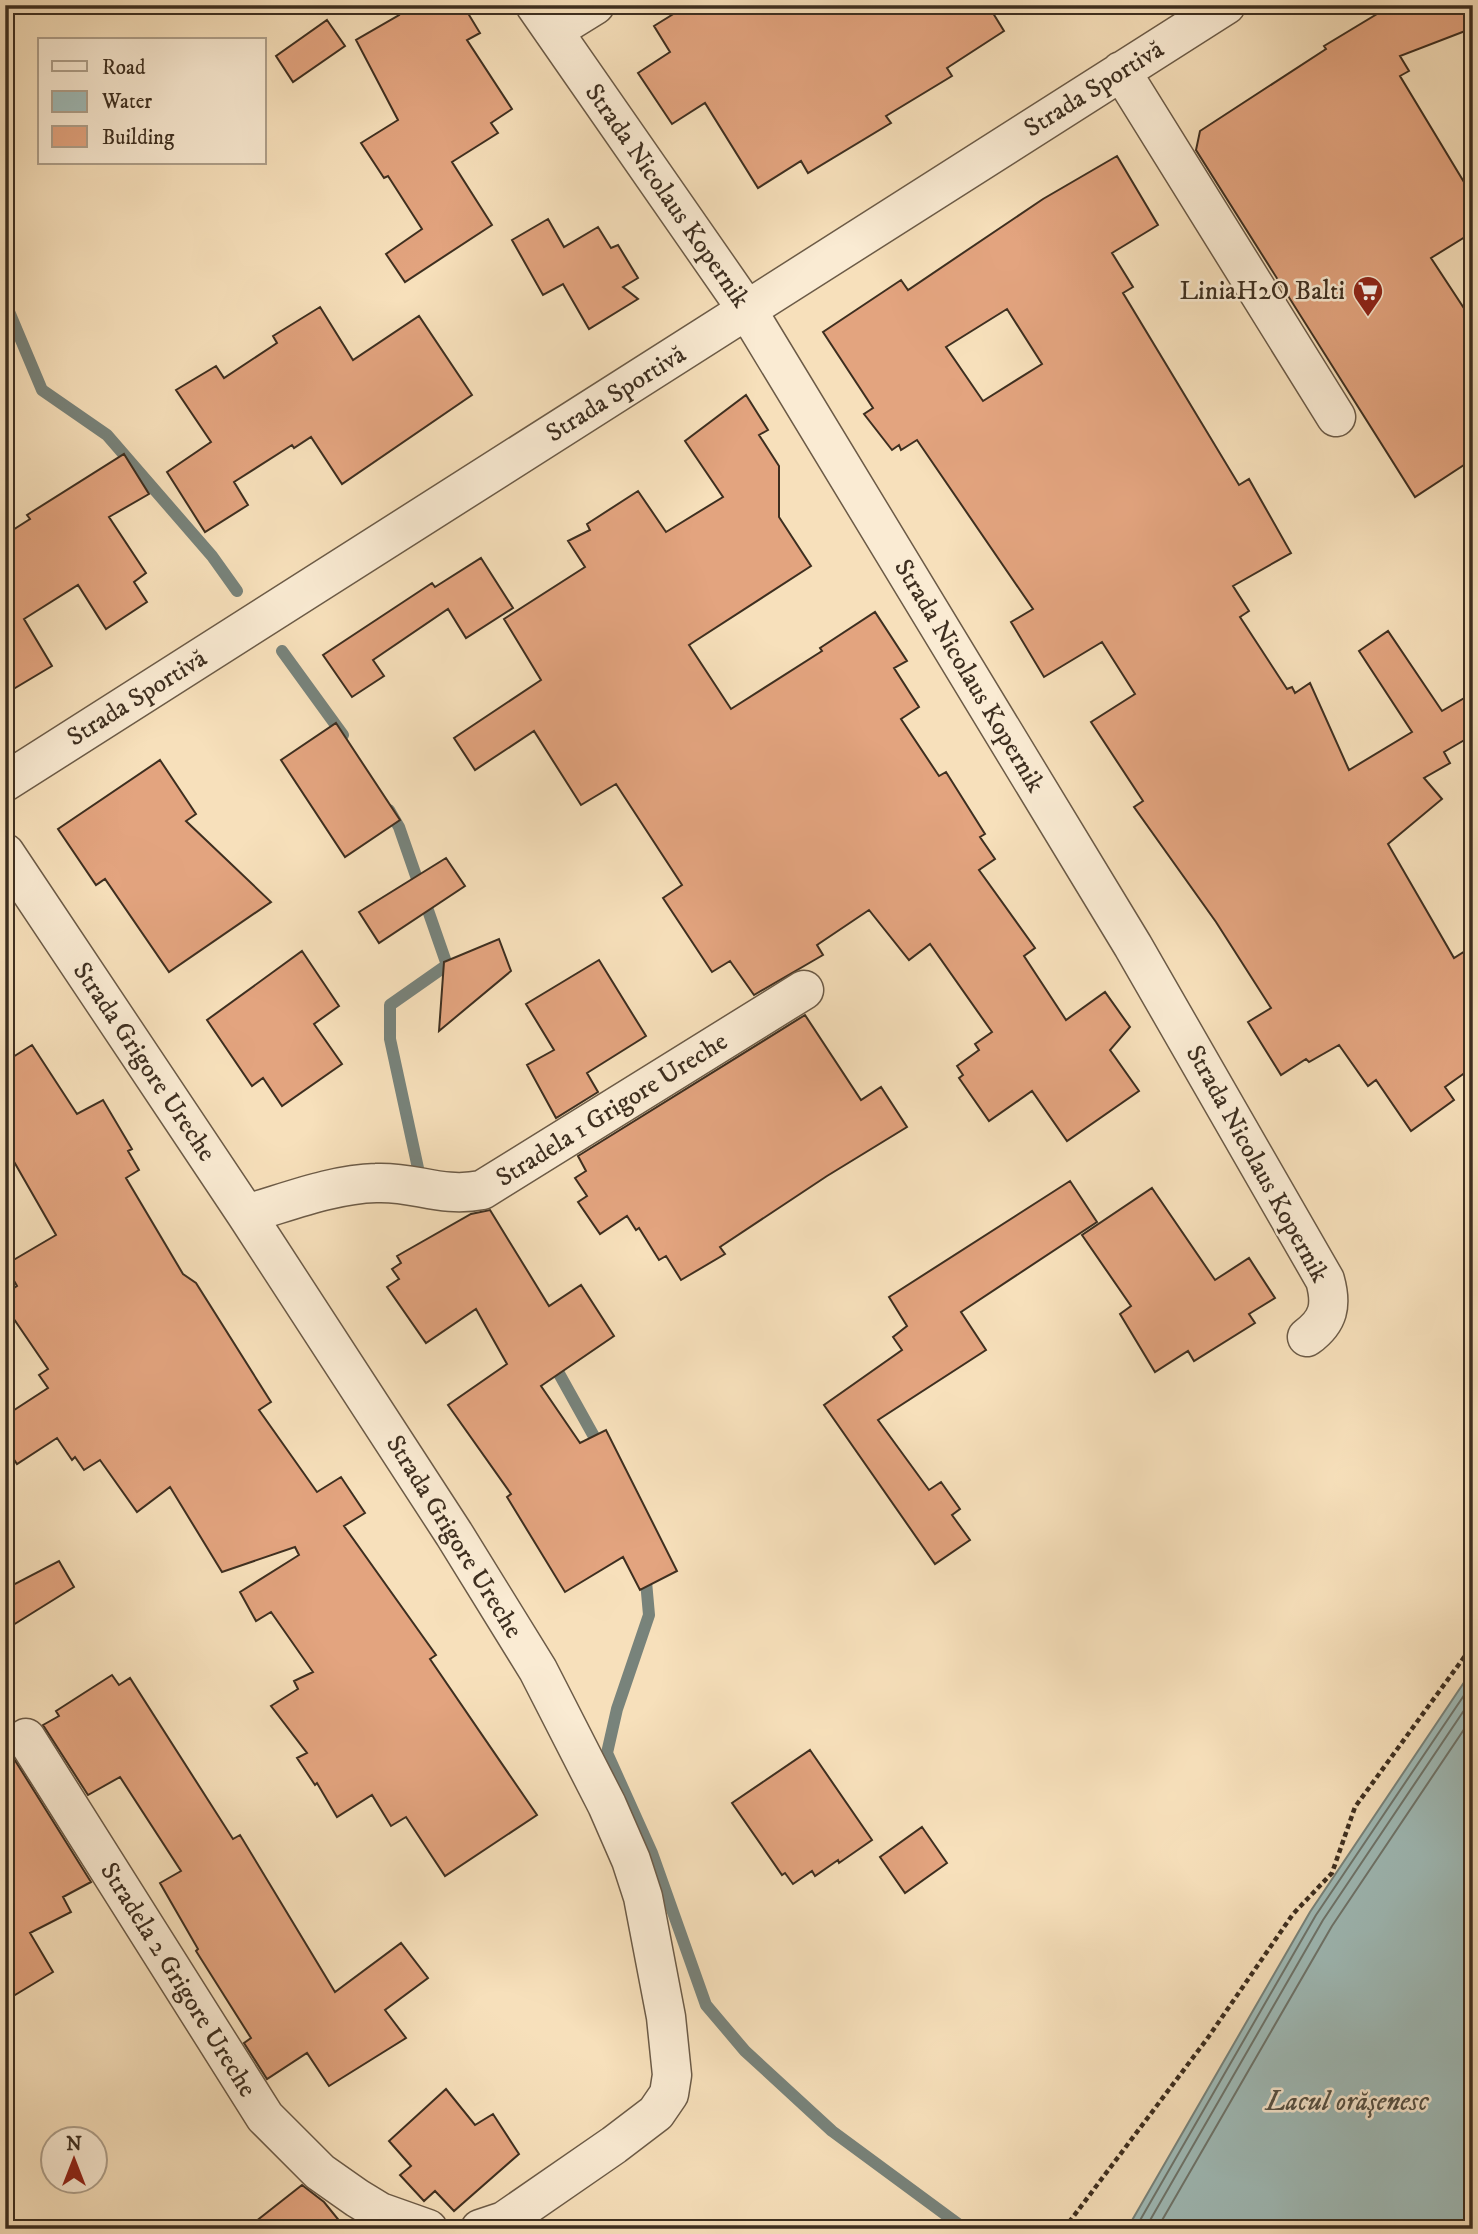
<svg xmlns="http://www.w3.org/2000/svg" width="1478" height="2234" font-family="'IM FELL DW Pica',serif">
<rect width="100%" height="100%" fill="#f7e0bb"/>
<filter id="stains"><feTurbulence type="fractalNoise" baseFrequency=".00286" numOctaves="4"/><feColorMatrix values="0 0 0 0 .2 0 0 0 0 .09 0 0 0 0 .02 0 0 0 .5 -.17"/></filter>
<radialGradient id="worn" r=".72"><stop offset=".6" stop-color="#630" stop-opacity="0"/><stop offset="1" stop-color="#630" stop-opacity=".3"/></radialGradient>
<!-- water -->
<path fill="#9fbbb8" stroke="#78837b" stroke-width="2" d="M1473,1669V2229H1127L1310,1912Z"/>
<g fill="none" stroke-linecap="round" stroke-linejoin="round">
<!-- shore -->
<path stroke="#6e756c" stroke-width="2" d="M1135,2229L1316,1915L1473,1682
M1145,2229L1323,1920L1473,1697
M1157,2229L1332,1926L1473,1716"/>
<!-- stream -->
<path stroke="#78837b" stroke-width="12" d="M5,302L42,390L107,435L212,556L237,591
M282,651L343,735
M389,810L399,827L447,965L390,1005V1039L421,1182
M552,1361L601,1449
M645,1570L649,1615L617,1709L607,1753L652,1853L706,2005L745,2051L832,2131L965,2229"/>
</g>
<!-- building -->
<path fill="#e3a47f" stroke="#3e2f20" stroke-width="2" fill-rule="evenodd" d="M394,5H463L480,33L467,40L512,109L491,123L498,133L452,162L492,225L405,282L386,254L422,229L388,176L384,178L361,143L398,120L356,40L399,15Z
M688,5H988L1004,31L947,68L952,76L886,116L891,123L808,173L801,161L758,188L705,103L672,124L638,73L670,52L654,26Z
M1392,5H1473V28L1400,56L1409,71L1400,76L1473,197V232L1431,258L1473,322V459L1415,497L1196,150L1200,131L1326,49L1324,46Z
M327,20L345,46L293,82L276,56Z
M1117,156L1158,225L1112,253L1133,287L1123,293L1239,485L1249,479L1291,553L1233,586L1249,611L1240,617L1287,689L1292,687L1295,693L1310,683L1349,770L1412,732L1359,651L1388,631L1442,711L1473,693V735L1444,752L1450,763L1424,778L1442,799L1388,844L1454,958L1473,946V1067L1445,1087L1454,1100L1411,1131L1376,1080L1368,1086L1339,1045L1309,1062L1306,1059L1281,1075L1248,1022L1271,1008L1216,922L1134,807L1143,801L1091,722L1135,694L1102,642L1044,677L1011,622L1033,609L917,440L901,450L899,445L892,450L864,414L873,408L823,332L901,280L908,290L1043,199ZM1007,309L1042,364L983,401L946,347Z
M548,219L564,247L598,227L611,248L618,245L638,278L623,287L638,299L589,329L563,284L543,295L512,240Z
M320,307L353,360L419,316L472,395L342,484L311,437L294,448L292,445L234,482L248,505L205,532L167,472L211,442L176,390L216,366L224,378L277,343L273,336Z
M746,395L768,430L759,435L779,466V517L811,566L689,645L731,709L822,651L820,648L875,612L907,661L894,668L919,707L901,719L939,776L946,772L985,834L980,837L995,859L979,870L1035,948L1024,956L1066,1020L1105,992L1130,1027L1110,1050L1139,1091L1067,1141L1032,1091L989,1121L959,1078L963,1075L957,1066L979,1050L975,1044L992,1032L930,944L909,960L869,910L817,945L823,955L754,995L730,961L712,972L663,898L682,885L616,784L581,805L534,731L475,770L454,738L541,680L504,619L585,567L568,541L590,530L587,524L638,491L666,532L723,497L685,441Z
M124,454L149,494L109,517L146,573L134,582L147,602L106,629L78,585L24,619L52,666L5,694V535L30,519L27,515Z
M481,558L513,608L466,638L448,609L373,660L384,676L352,697L323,655L432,583L435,587Z
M336,723L400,820L345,857L281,760Z
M160,760L196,814L186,821L271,902L169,972L105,879L96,885L58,829Z
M446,858L465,886L379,943L359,912Z
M499,939L511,971L439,1031L444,962Z
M302,951L339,1006L314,1024L342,1064L282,1106L263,1078L252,1086L207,1020Z
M599,960L646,1036L587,1073L598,1092L556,1118L527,1065L554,1050L526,1004Z
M805,1015L861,1100L881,1087L907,1127L827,1176L720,1247L725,1254L681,1280L666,1256L659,1260L639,1228L636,1230L627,1216L600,1234L578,1202L587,1196L575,1178L586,1171L578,1156Z
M32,1045L77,1114L103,1100L132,1149L128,1151L139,1170L126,1178L183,1274L196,1283L271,1402L259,1410L317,1492L341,1477L365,1513L344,1526L436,1655L430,1659L537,1815L445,1876L406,1817L391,1826L372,1795L337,1817L317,1783L315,1785L297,1758L307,1753L271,1706L298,1689L294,1681L313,1672L271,1612L256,1621L240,1592L299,1555L295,1547L222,1572L170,1487L137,1512L100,1460L84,1470L75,1457L72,1460L57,1438L17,1464L5,1446V1416L48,1388L39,1375L48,1369L5,1306V1294L17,1286L5,1265L56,1235L5,1146V1062Z
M1070,1181L1097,1222L961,1312L986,1350L878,1420L929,1490L941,1482L960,1509L952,1515L970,1540L935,1564L824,1405L902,1350L893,1337L907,1326L889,1297Z
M1152,1188L1215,1280L1249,1258L1275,1298L1249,1314L1255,1323L1194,1361L1188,1351L1155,1372L1120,1314L1131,1306L1082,1235Z
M490,1210L549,1306L581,1285L614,1336L541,1386L580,1443L606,1430L677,1571L640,1590L623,1557L565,1592L507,1497L511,1494L448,1405L507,1364L476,1309L426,1343L387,1287L399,1279L392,1269L401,1263L397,1256L471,1214Z
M59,1561L74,1587L5,1630V1589Z
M112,1675L119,1685L130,1678L233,1839L240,1835L335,1992L401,1943L428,1978L385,2010L406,2038L329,2086L307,2053L267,2079L244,2043L251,2038L196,1951L198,1949L160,1883L181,1871L120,1777L88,1795L43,1725L59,1716L56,1711Z
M6,1746L91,1882L63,1897L71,1912L30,1933L53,1972L5,2001Z
M810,1750L872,1840L839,1863L838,1860L815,1876L812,1871L793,1884L785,1873L782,1875L732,1803Z
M922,1827L947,1863L905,1893L880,1857Z
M446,2089L475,2125L493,2114L519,2154L454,2211L435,2191L424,2201L400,2175L411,2166L389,2141Z
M302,2185L324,2202L346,2229H246Z"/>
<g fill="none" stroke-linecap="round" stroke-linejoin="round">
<!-- minor casing -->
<g stroke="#6c5b47" stroke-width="41">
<path id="minor" d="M535,5L747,310L1133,946L1325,1280C1332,1305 1329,1321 1307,1337
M553,31L595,5
M1121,71L1336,417
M5,782L1226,5
M5,853L246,1214L454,1534L538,1670L607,1805L631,1860L643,1897L666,2017L672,2075L669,2094L656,2113L614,2145L504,2221L480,2229
M246,1214C288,1202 333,1184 376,1183C415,1181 440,1198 482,1190L804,990
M26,1738L265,2117L320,2172L357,2198L380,2212L428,2229"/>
</g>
<!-- path -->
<path stroke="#3e2f20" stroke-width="4.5" stroke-dasharray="5 3.5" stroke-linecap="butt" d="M1064,2229L1207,2039L1293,1914L1332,1873L1355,1807L1473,1645"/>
<!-- minor -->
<use href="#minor" stroke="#faebd3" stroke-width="38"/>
</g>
<!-- icons -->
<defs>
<g id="supermarket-pin" transform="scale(1.575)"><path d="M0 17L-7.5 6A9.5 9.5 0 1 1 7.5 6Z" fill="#8f2418" stroke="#faebd3"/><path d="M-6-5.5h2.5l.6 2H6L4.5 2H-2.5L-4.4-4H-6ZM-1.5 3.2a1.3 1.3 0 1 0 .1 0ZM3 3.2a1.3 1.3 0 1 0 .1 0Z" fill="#fff"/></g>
</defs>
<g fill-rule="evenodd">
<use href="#supermarket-pin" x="1368" y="291"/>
</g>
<g text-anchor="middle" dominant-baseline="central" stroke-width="5" stroke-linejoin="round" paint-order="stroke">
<!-- street labels -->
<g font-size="26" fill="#3e2f20" stroke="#faebd3">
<text transform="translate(1094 89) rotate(-32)">Strada Sportivă</text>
<text transform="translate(667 196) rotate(55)">Strada Nicolaus Kopernik</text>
<text transform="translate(616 394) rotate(-32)">Strada Sportivă</text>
<text transform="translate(969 676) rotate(59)">Strada Nicolaus Kopernik</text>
<text transform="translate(137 698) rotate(-32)">Strada Sportivă</text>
<text transform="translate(144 1062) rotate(56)">Strada Grigore Ureche</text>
<text transform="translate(612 1110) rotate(-32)">Stradela 1 Grigore Ureche</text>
<text transform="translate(1257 1164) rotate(61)">Strada Nicolaus Kopernik</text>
<text transform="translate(454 1537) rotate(58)">Strada Grigore Ureche</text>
<text transform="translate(178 1980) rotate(58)">Stradela 2 Grigore Ureche</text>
</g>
<!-- poi labels -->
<g font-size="26" fill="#3e2f20" stroke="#faebd3" text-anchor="end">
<text x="1345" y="291">LiniaH2O Balti</text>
</g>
<!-- water labels -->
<g font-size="28" font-style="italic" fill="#565246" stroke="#faebd3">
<text x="1347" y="2101">Lacul orăşenesc</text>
</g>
</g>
<!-- margin -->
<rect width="1478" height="2234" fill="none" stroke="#f7e0bb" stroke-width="28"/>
<rect x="7" y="7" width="1464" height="2220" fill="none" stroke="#3e2f20" stroke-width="3.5"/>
<rect x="14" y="14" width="1450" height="2206" fill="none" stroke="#3e2f20" stroke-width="2"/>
<!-- legend -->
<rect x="38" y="38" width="228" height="126" fill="#faebd3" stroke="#afa08b" stroke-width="2"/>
<rect x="52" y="61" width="35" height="10" fill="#faebd3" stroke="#afa08b" stroke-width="2"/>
<text x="102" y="74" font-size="21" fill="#3e2f20">Road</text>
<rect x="52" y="91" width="35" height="21" fill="#9fbbb8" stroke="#afa08b" stroke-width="2"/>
<text x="102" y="108" font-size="21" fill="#3e2f20">Water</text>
<rect x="52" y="126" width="35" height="21" fill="#e3a47f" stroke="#afa08b" stroke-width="2"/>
<text x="102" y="144" font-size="21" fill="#3e2f20">Building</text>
<!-- north arrow -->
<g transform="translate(74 2160)"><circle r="33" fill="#faebd3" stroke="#afa08b" stroke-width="2"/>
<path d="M0-5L12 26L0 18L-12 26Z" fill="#8f2418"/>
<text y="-10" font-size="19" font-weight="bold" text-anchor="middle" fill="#3e2f20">N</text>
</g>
<rect width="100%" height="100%" filter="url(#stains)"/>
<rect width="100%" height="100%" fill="url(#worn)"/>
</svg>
